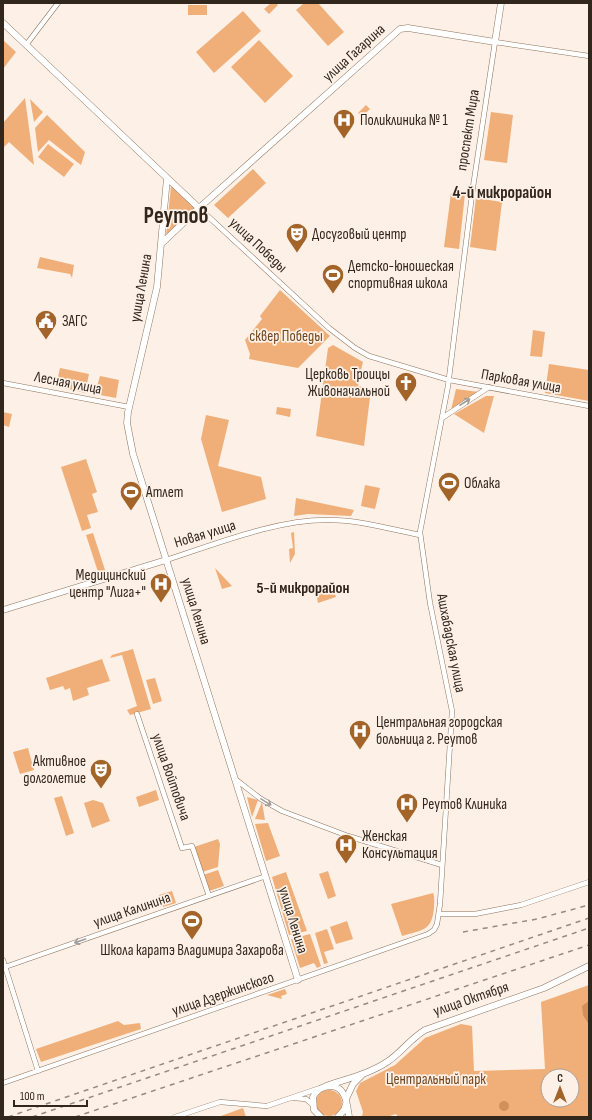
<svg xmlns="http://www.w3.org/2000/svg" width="592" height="1120" font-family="'Sofia Sans Condensed',sans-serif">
<rect width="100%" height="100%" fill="#fdf0e6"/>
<!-- green -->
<path fill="#f0af78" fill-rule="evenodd" d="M271,3H276L278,5L269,14L264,9Z
M304,3H318L344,32L328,46L296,10Z
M188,5H207V15H188Z
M243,11L261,31L214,73L196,52Z
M3,40L16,52L3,69Z
M259,40L293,76L265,103L231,67Z
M25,98L34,165L9,142L3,148V123Z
M30,99L43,112L34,122Z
M366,105L370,109L362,117L358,113Z
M491,112L513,115L507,163L484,160Z
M47,115L85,152L81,165L49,140L38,152L35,128Z
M48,144L74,164L64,177L38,157Z
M253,169L266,183L228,218L214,205Z
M171,186L196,208L166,236Z
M451,193L465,194L459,249L444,247Z
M476,198L502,202L496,251L470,247Z
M40,257L74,265L72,278L70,274L37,268Z
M280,290L330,336L298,368L249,359L250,354L245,340L262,319L260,316Z
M533,330L545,332L542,357L530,356Z
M333,345L363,362L360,374L362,378L359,381L358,386L371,389L364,446L316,436L328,348Z
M549,364L589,370V401L545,393Z
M60,368L89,374L85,393L56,386Z
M100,376L119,380L116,398L95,394Z
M456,389L479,392L451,410Z
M486,396H494L484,433L454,414Z
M277,407L291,409L290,417L276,414Z
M3,412L12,414L9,427L3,425Z
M206,415L229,420L218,466L261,477L266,499L222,512L201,439Z
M86,459L97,492L92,494L98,512L87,515L91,528L82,531L61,467Z
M365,485L380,488L375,509L361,506Z
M296,498L354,510L351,516L308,514L294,516Z
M294,532L295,554L290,563L289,549L293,548L291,533Z
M93,533L106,573L99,575L86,535Z
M215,568L232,586L222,589Z
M333,588L336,597L318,603L316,593Z
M133,649L151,709L130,715L127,710L137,706L122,655L110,658L112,655Z
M102,659L110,681L87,688L89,695L73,701L70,688L65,690L63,686L50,690L46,678Z
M155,678L162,701L153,704L146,680Z
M28,748L34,770L20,774L13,752Z
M156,790L159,800L139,807L136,797Z
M62,796L74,833L66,836L54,798Z
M247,797L258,800L252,817Z
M93,800L103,803L110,821L92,828L84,803Z
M262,802L265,820L255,819Z
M268,823L280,856L266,861L255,824Z
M218,839L220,844L218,867L202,872L194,847Z
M218,870L224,886L209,891L203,875Z
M328,871L336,896L328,899L319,874Z
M286,872L307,931L289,935L272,877Z
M172,891L176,903L163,907L159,895Z
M433,893C435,898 434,902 434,908C432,931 422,930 402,936L391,904Z
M347,921L353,939L336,944L330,927Z
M327,929L334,949L324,952L328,963L324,964L315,933Z
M310,934L321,966L317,968L314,963L300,968L291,939Z
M589,985V1117H398L396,1114L387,1117L362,1116L363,1112L356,1091L360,1083L395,1065L425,1038L461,1024L472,1026L474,1071L545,1069L541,1002ZM548,1076H572V1100H548Z
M285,989L287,994L281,996L282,999L267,995Z
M118,1021L124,1025L140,1023L141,1029L41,1062L36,1049Z
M316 1103a13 13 0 1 1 26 0a13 13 0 1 1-26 0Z
M243,1108L246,1117H218Z"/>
<!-- water -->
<path fill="#d09057" d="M589,1001V1023H588L583,1015L582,1006Z
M499 1106a5 5 0 1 1 10 0a5 5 0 1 1-10 0Z"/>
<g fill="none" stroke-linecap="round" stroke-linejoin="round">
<!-- street casing -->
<g stroke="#8f745d" stroke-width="5.5">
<path id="street" d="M26,45L58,3
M199,208L329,328L355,348L369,356L449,380L589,406
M3,383L129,407
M442,418L489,387
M166,560C216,544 277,519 329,520C360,520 390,529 420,535
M137,714L182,848L192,846L209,896
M235,779L261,799L282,811L348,836L442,865
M439,914H475L521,905L589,882
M3,960L38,1071
M5,967L266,876
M3,1083L428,934L434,930L437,924L440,904L452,711L430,603L420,532L448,386L473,187L495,42L589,56
M294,1098L306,1099L313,1105
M175,1117L220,1102L267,1106L320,1088"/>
</g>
<!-- secondary casing -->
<g stroke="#8f745d" stroke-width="7">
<path id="secondary" d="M3,23L199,208
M167,178L157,287L128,412L127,423L133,454L298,980
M161,244L199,208L400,29L408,28L495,42L501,3
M3,610L166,560
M326,1086C346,1079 369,1074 387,1062C401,1053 410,1039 425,1030L544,988L589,966
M346,1099L353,1084L362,1075
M321,1117L314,1110L313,1097C319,1085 337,1081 344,1095C347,1101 348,1110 349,1117
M338,1117L344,1110L346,1104"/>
</g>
<!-- street -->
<use href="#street" stroke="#fff" stroke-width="4.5"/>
<!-- secondary -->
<use href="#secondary" stroke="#fff" stroke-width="6"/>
<!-- rail -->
<path stroke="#968a80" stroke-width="1.5" stroke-dasharray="5 5" stroke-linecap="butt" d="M463,932L537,919L589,905
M8,1117L589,918
M32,1117L589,928
M75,1117L589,945"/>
</g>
<!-- one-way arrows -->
<defs><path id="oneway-shaft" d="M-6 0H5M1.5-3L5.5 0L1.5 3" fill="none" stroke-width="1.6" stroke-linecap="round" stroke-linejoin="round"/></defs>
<g stroke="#a39e99">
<use href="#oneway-shaft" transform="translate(465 402) rotate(-33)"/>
<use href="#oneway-shaft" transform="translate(266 802) rotate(32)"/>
<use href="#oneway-shaft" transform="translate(80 941) rotate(161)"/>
</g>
<!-- icons -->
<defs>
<g id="hospital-pin" transform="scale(1.15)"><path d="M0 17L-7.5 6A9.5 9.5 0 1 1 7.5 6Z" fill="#a26429" stroke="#fdf0e6"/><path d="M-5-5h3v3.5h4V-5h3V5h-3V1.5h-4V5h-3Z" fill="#fff"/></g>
<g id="theatre-pin" transform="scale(1.15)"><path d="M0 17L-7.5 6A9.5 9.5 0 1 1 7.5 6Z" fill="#a26429" stroke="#fdf0e6"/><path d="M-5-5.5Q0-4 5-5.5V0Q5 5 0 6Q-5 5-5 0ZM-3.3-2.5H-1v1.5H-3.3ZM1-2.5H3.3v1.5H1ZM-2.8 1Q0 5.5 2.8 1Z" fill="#fff"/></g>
<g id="stadium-pin" transform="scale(1.15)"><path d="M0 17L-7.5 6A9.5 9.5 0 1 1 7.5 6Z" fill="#a26429" stroke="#fdf0e6"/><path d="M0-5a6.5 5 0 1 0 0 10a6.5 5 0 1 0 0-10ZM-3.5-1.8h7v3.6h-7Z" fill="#fff"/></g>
<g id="civic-pin" transform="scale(1.15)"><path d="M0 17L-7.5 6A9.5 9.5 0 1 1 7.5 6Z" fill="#a26429" stroke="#fdf0e6"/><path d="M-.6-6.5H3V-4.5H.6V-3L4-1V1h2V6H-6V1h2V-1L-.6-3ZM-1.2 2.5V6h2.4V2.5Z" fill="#fff"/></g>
<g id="church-pin" transform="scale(1.15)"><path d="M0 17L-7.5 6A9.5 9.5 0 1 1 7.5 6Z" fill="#a26429" stroke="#fdf0e6"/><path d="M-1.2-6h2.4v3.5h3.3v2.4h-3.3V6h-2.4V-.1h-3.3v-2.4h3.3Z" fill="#fff"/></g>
</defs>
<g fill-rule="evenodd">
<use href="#hospital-pin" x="344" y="120"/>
<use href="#theatre-pin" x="297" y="234"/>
<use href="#stadium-pin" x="333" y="275"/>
<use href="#civic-pin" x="46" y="321"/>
<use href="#church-pin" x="406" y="383"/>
<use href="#stadium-pin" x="449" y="483"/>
<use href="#stadium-pin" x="131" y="492"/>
<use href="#hospital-pin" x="161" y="584"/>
<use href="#hospital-pin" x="360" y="731"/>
<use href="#theatre-pin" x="101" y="770"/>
<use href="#hospital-pin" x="407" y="804"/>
<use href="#hospital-pin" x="346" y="845"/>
<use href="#stadium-pin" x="192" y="921"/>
</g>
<g text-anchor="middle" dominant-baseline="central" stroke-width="3.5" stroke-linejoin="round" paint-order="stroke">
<!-- street labels -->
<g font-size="15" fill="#32271d" stroke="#fdf0e6">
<text transform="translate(354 53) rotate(-42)">улица Гагарина</text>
<text transform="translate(468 130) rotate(-81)">проспект Мира</text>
<text transform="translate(258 245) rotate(43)">улица Победы</text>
<text transform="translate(141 288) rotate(-80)">улица Ленина</text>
<text transform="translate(521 381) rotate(10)">Парковая улица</text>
<text transform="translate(68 383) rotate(11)">Лесная улица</text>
<text transform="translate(205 534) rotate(-17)">Новая улица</text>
<text transform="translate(196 611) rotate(73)">улица Ленина</text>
<text transform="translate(451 643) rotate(79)">Ашхабадская улица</text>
<text transform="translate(171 777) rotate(71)">улица Войтовича</text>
<text transform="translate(132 910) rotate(-19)">улица Калинина</text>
<text transform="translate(293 920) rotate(73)">улица Ленина</text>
<text transform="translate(223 994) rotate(-19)">улица Дзержинского</text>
<text transform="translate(471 999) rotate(-19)">улица Октября</text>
</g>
<!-- poi labels -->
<g font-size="15" fill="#32271d" stroke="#fdf0e6" text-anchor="start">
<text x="360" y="120">Поликлиника № 1</text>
<text x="312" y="234">Досуговый центр</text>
<text x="348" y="266">Детско-юношеская<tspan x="348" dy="17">спортивная школа</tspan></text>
<text x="62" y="321">ЗАГС</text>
<text x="390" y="374" text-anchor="end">Церковь Троицы<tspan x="390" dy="17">Живоначальной</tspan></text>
<text x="464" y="483">Облака</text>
<text x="146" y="492">Атлет</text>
<text x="146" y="575" text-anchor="end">Медицинский<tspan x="146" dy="17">центр "Лига+"</tspan></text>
<text x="376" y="722">Центральная городская<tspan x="376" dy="17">больница г. Реутов</tspan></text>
<text x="86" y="761" text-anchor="end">Активное<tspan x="86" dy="17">долголетие</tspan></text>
<text x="422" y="804">Реутов Клиника</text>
<text x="362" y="836">Женская<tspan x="362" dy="17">Консультация</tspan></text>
<text x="192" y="950" text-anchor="middle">Школа каратэ Владимира Захарова</text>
</g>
<!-- park labels -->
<g font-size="15" fill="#72461d" stroke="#fdf0e6">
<text x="286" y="336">сквер Победы</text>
<text x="436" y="1079">Центральный парк</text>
</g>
<!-- neighbourhood labels -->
<g font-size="16" font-weight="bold" fill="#32271d" stroke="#fdf0e6">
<text x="303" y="588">5-й микрорайон</text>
</g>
<!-- quarter labels -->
<g font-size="17" font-weight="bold" fill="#32271d" stroke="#fdf0e6">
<text x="502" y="193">4-й микрорайон</text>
</g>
<!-- town labels -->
<g font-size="23" font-weight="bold" fill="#32271d" stroke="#fdf0e6">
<text x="176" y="216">Реутов</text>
</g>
</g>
<!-- border -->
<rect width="592" height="1120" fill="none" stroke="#32271d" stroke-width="8"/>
<!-- north arrow -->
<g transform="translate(560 1088)"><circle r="19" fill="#fdf0e6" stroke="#aca096"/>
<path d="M0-3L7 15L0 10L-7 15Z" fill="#a26429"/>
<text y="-6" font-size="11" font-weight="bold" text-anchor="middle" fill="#32271d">С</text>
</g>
<!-- scale -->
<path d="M14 1100v6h73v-6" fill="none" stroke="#32271d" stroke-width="2"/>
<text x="20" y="1100" font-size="12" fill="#32271d" stroke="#fdf0e6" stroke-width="3" paint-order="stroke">100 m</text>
</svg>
